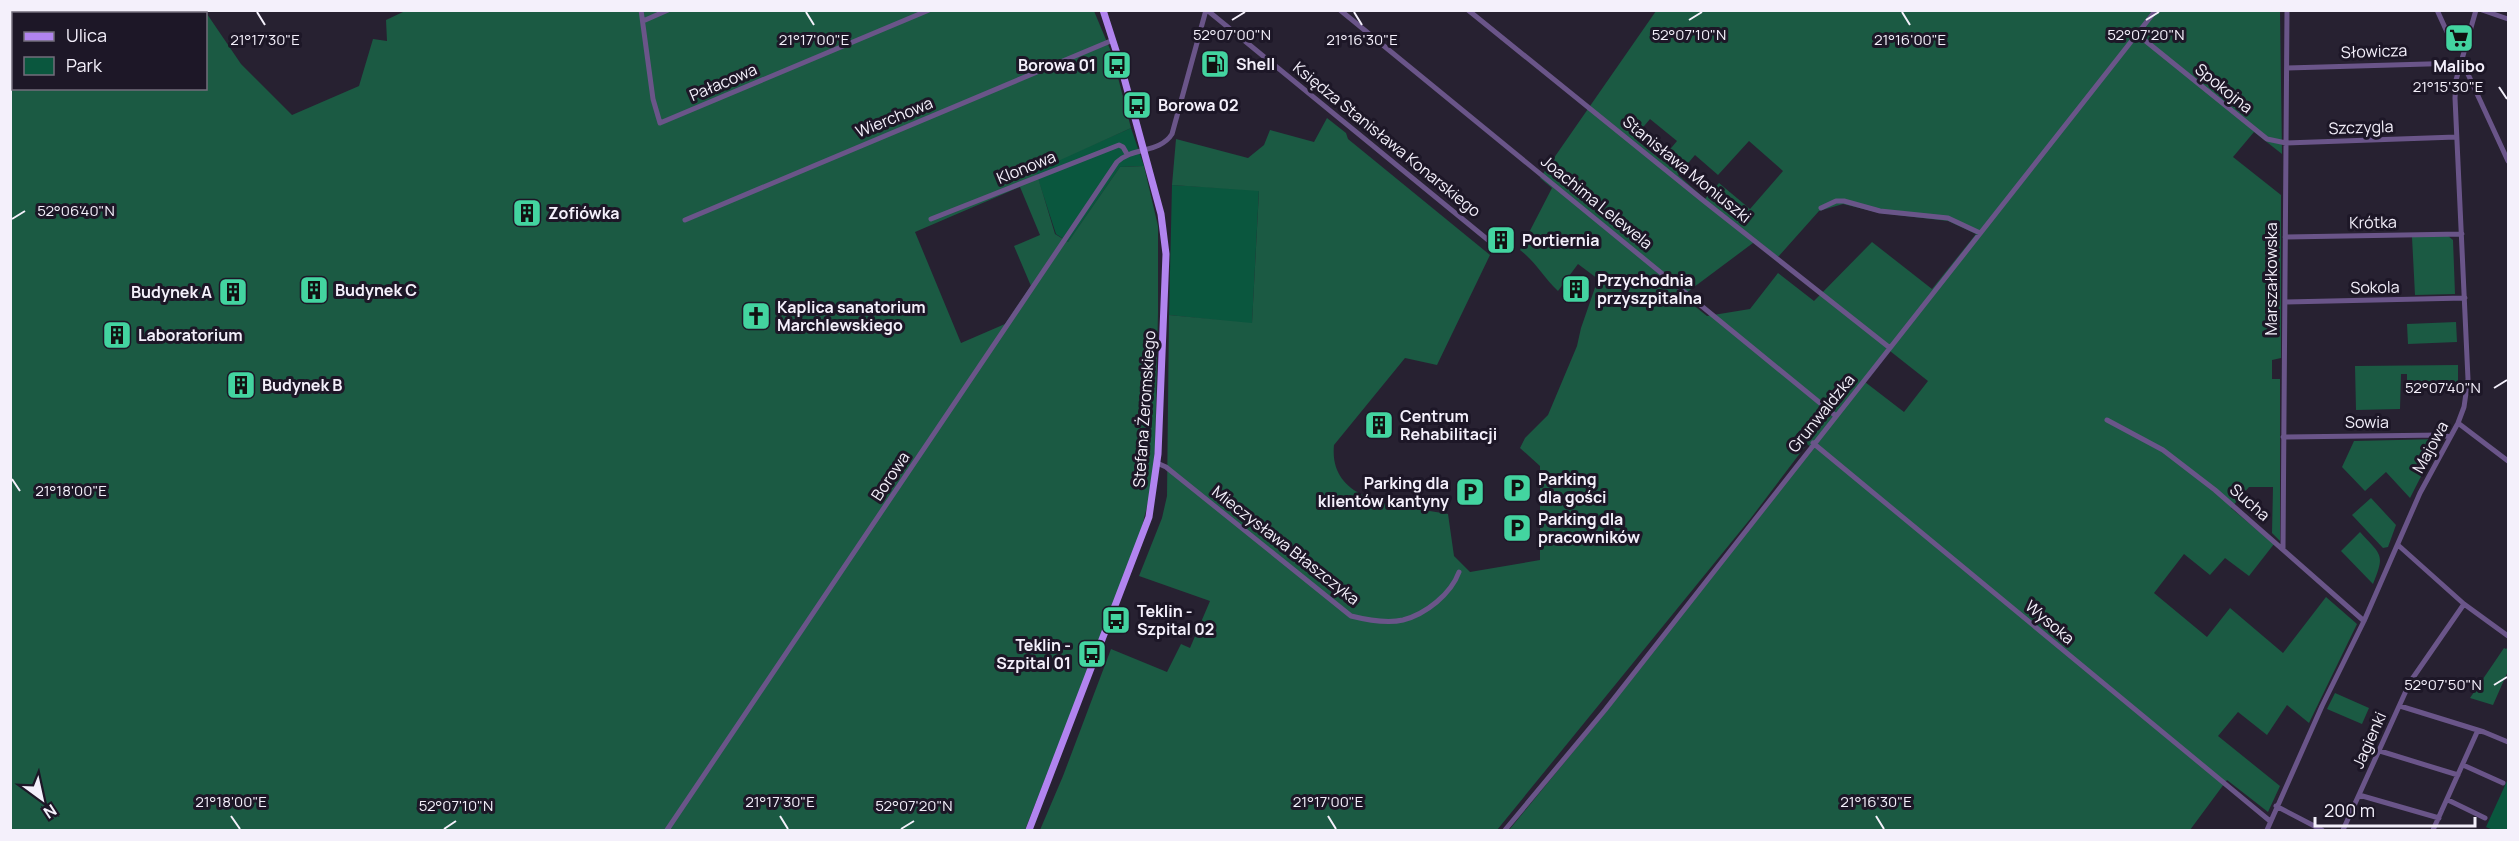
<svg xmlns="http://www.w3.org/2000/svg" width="2519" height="841" font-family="Manrope,sans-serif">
<rect width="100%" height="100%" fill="#272131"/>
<!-- green -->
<path fill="#0a573e" d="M1131,128L1144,166L1120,167L1068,242L1056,234L1035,170Z
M1172,185L1259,190L1252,324L1169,315Z
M2507,781L2508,830H2493L2486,827Z"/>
<!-- forest -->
<path fill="#1b5a43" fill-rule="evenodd" d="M10,11H205L241,64L292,115L359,86L373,39L387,41L386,20L403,12L402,11H1094L1112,54L1131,128L1036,171L1055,234L1068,242L1120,167L1144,166L1158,226V313L1155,452L1151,490L1139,539L1025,830H11ZM14,14H206V88H14ZM1020,187L1040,235L1014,246L1031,286L1005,324L961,343L915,232Z
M1656,11H2280L2282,154L2254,132L2233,157L2281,195V358L2272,360V379H2280V541L2272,533L2273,487H2249L2231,508L2274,544L2249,576L2225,558L2210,575L2184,554L2154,593L2207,637L2230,608L2283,653L2326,597L2357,624L2309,723L2287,705L2267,735L2238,712L2218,736L2280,786L2268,812L2227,780L2190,830H1509L1605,713L1811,447L1807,444L1751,518L1497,830H1040L1063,776L1111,649L1167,672L1181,644L1190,648L1210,601L1139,576L1162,518L1167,496L1169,315L1252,323L1259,191L1172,185L1176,139L1248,158L1264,145L1270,130L1314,142L1327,118L1346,133L1348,139L1490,255L1437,365L1405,358L1334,445C1328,506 1406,506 1448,514L1454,556L1470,572L1540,560V466L1520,448L1525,438L1548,415L1577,346L1581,328L1598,279L1578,264L1558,291C1544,278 1536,262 1520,250L1552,188L1540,178ZM1650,119L1677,141L1661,160L1634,138ZM1749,141L1783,171L1750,209L1719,183L1705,199L1678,175L1695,155L1718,175ZM1843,204L1880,213L1948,221L1976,234L1932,289L1872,242L1814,301L1778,273L1750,309L1707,316L1682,296L1757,240L1778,257L1819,211ZM1890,351L1928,381L1904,412L1865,382Z
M2448,236L2453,240L2455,294L2415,295L2412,237Z
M2456,322L2457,342L2408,344L2407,324Z
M2458,365V386H2407V374H2401L2400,409L2356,410L2355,366Z
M2440,439L2410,498L2386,472L2365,491L2342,467L2354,441Z
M2371,498L2396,525L2388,547L2383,548L2352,515Z
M2360,532C2382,556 2385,554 2373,584L2341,551Z
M2508,647V671L2493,705L2470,698L2504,648L2506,649Z
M2335,693L2369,708L2362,724L2327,709Z"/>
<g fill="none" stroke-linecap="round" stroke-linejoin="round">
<!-- minor -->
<path stroke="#6a5589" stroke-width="5" d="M66,10L68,14
M641,10L653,99L660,123L929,10
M1207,10L1493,244
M1340,10L1836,416
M1468,10L1704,201L1890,348
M2437,10L2452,43L2465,50
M2482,10L2508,19
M96,14L100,10
M643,21L668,10
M2137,34L2267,139L2286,143L2456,137
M2287,68L2462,63
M2460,69L2467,72L2508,161
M10,80L14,78
M1821,208L1836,201H1844L1880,211L1948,218L1980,233
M931,219L1119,145L1123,147L1127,154
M685,220L1113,40
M2285,237L2462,234
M2285,302L2465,298
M2107,420L2163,450L2215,490L2364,621
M2458,423L2508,461
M2283,437L2442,435L2450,437
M1813,443L2270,821
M1157,463L1166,467L1351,616C1367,620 1386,624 1403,620C1426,614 1451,594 1459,572
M2398,545L2464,604L2508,636
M2283,549L2287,10
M2400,706L2484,732L2508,742
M2380,751L2458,775
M2463,765L2503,783
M2359,795L2439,818
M2448,800L2485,818
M2276,806L2322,830
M667,830L1117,162C1133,147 1160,153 1172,134L1206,10
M1505,830L1605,710L2156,10
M2267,830L2322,706L2364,621L2420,493L2458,423L2464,407L2468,379L2455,98L2456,80L2476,10
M2343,830L2410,682L2464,604
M2433,830L2478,730"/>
<!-- major -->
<path stroke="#b184ef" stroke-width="7" d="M1029,830L1149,517L1158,454L1166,254L1161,214L1120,63L1103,10"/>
</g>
<!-- ticks -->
<path fill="none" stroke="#f4f0fb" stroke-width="2" d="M257,12L265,25M806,12L814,25M1354,12L1362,25M1902,12L1910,25M1232,20L1245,12M1689,20L1702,12M2146,20L2159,12M2499,87L2507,99M12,219L25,211M2494,388L2507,380M12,479L20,491M2494,685L2507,677M231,816L240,829M780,816L788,829M1328,816L1336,829M1876,816L1884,829M444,829L456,821M901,829L914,821"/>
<!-- icons -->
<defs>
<g id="supermarket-square" transform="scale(1.5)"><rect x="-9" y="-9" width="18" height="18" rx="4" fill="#43d4a0" stroke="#1d1727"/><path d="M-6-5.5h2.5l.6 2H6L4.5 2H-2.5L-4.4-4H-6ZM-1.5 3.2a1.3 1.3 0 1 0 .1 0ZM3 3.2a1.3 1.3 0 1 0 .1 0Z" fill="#111"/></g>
<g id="fuel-square" transform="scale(1.5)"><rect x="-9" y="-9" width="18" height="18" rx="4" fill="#43d4a0" stroke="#1d1727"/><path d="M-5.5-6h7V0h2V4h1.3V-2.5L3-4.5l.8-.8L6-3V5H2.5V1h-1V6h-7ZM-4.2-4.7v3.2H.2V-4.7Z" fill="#111"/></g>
<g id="bus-square" transform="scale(1.5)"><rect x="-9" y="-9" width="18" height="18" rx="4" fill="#43d4a0" stroke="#1d1727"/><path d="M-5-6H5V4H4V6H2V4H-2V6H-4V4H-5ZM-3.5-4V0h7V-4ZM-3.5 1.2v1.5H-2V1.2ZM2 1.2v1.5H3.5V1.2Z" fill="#111"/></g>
<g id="building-square" transform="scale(1.5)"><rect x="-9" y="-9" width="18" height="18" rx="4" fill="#43d4a0" stroke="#1d1727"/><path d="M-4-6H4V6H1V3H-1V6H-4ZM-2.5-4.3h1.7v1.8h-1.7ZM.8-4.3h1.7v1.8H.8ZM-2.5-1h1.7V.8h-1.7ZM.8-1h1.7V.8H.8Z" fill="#111"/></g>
<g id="church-square" transform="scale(1.5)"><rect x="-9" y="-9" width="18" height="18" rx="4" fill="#43d4a0" stroke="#1d1727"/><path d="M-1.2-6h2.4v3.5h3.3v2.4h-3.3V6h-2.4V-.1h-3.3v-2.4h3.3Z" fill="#111"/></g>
<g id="parking-square" transform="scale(1.5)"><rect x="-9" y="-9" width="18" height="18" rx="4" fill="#43d4a0" stroke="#1d1727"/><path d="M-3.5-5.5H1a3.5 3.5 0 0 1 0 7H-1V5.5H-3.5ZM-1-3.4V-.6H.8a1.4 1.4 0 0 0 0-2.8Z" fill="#111"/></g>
</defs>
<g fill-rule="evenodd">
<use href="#supermarket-square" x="2459" y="38"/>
<use href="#fuel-square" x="1215" y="64"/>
<use href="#bus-square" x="1117" y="65"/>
<use href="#bus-square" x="1137" y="105"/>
<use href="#building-square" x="527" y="213"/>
<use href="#building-square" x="1501" y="240"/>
<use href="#building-square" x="1576" y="289"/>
<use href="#building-square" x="314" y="290"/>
<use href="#building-square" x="233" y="292"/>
<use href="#church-square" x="756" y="316"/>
<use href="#building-square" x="117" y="335"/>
<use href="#building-square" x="241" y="385"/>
<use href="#building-square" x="1379" y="425"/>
<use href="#parking-square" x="1517" y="488"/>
<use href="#parking-square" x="1470" y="492"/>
<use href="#parking-square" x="1517" y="528"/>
<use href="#bus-square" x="1116" y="620"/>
<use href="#bus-square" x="1092" y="654"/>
</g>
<g text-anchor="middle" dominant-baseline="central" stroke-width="6" stroke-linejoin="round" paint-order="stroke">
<!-- street labels -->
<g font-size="16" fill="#f4f0fb" stroke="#1d1727">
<text transform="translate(2374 51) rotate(-2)">Słowicza</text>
<text transform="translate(723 82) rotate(-23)">Pałacowa</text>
<text transform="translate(2224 88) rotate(39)">Spokojna</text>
<text transform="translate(894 117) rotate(-22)">Wierchowa</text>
<text transform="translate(2361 127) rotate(-2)">Szczygla</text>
<text transform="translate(1387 139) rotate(39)">Księdza Stanisława Konarskiego</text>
<text transform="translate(1026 167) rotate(-22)">Klonowa</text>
<text transform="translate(1687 169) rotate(39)">Stanisława Moniuszki</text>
<text transform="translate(1597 202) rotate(39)">Joachima Lelewela</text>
<text transform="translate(2373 222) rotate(-1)">Krótka</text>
<text transform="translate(2271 279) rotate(-90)">Marszałkowska</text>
<text transform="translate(2375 287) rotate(-1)">Sokola</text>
<text transform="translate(1144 409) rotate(-86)">Stefana Żeromskiego</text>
<text transform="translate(1821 413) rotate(-51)">Grunwaldzka</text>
<text x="2367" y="422">Sowia</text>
<text transform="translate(2430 447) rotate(-61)">Majowa</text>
<text transform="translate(890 476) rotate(-56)">Borowa</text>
<text transform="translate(2250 502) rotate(41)">Sucha</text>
<text transform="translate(1286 545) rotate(38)">Mieczysława Błaszczyka</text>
<text transform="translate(2050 622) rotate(40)">Wysoka</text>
<text transform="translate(2369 740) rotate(-66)">Jagienki</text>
</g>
<!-- poi labels -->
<g font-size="16" font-weight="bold" fill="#f4f0fb" stroke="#1d1727" text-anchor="start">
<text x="1236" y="64">Shell</text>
<text x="1096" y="65" text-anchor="end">Borowa 01</text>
<text x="2459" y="66" text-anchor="middle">Malibo</text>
<text x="1158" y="105">Borowa 02</text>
<text x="548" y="213">Zofiówka</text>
<text x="1522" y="240">Portiernia</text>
<text x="1597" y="280">Przychodnia<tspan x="1597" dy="18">przyszpitalna</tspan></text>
<text x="335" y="290">Budynek C</text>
<text x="212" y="292" text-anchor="end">Budynek A</text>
<text x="777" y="307">Kaplica sanatorium<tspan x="777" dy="18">Marchlewskiego</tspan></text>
<text x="138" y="335">Laboratorium</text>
<text x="262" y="385">Budynek B</text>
<text x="1400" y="416">Centrum<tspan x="1400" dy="18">Rehabilitacji</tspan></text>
<text x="1538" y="479">Parking<tspan x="1538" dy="18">dla gości</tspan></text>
<text x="1449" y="483" text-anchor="end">Parking dla<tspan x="1449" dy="18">klientów kantyny</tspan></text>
<text x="1538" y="519">Parking dla<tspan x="1538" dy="18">pracowników</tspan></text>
<text x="1137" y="611">Teklin -<tspan x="1137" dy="18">Szpital 02</tspan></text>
<text x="1071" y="645" text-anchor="end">Teklin -<tspan x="1071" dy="18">Szpital 01</tspan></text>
</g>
</g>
<g font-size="15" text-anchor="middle" fill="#f4f0fb" stroke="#1d1727" stroke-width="6" stroke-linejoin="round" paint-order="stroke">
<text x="1232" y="40">52°07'00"N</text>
<text x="1689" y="40">52°07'10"N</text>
<text x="2146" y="40">52°07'20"N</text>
<text x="265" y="45">21°17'30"E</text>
<text x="814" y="45">21°17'00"E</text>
<text x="1362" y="45">21°16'30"E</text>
<text x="1910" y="45">21°16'00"E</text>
<text x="2448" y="92">21°15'30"E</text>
<text x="76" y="216">52°06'40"N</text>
<text x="2443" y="393">52°07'40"N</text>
<text x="71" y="496">21°18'00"E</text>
<text x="2443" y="690">52°07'50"N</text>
<text x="231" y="807">21°18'00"E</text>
<text x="780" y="807">21°17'30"E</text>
<text x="1328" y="807">21°17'00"E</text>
<text x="1876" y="807">21°16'30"E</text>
<text x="456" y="811">52°07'10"N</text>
<text x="914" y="811">52°07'20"N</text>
</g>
<!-- border -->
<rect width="2519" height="841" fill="none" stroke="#f4f0fb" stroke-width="24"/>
<!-- legend -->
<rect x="12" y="12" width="195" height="78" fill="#1d1727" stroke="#736e7c" stroke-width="1.5"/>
<rect x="24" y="32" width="30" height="9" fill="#b184ef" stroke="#736e7c" stroke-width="1.5"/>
<text x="66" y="42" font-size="18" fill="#f4f0fb">Ulica</text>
<rect x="24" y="57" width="30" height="18" fill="#0a573e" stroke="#736e7c" stroke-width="1.5"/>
<text x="66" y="72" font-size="18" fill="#f4f0fb">Park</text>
<!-- north arrow -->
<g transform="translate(42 799) rotate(147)" stroke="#1d1727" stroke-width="4.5" paint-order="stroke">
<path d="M0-4.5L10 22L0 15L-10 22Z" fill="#f4f0fb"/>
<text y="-9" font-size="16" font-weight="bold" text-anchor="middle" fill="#f4f0fb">N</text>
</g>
<!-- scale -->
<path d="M2315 817v9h160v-9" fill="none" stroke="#f4f0fb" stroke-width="3"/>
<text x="2324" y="817" font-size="18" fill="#f4f0fb" stroke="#1d1727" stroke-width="4.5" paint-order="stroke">200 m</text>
</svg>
